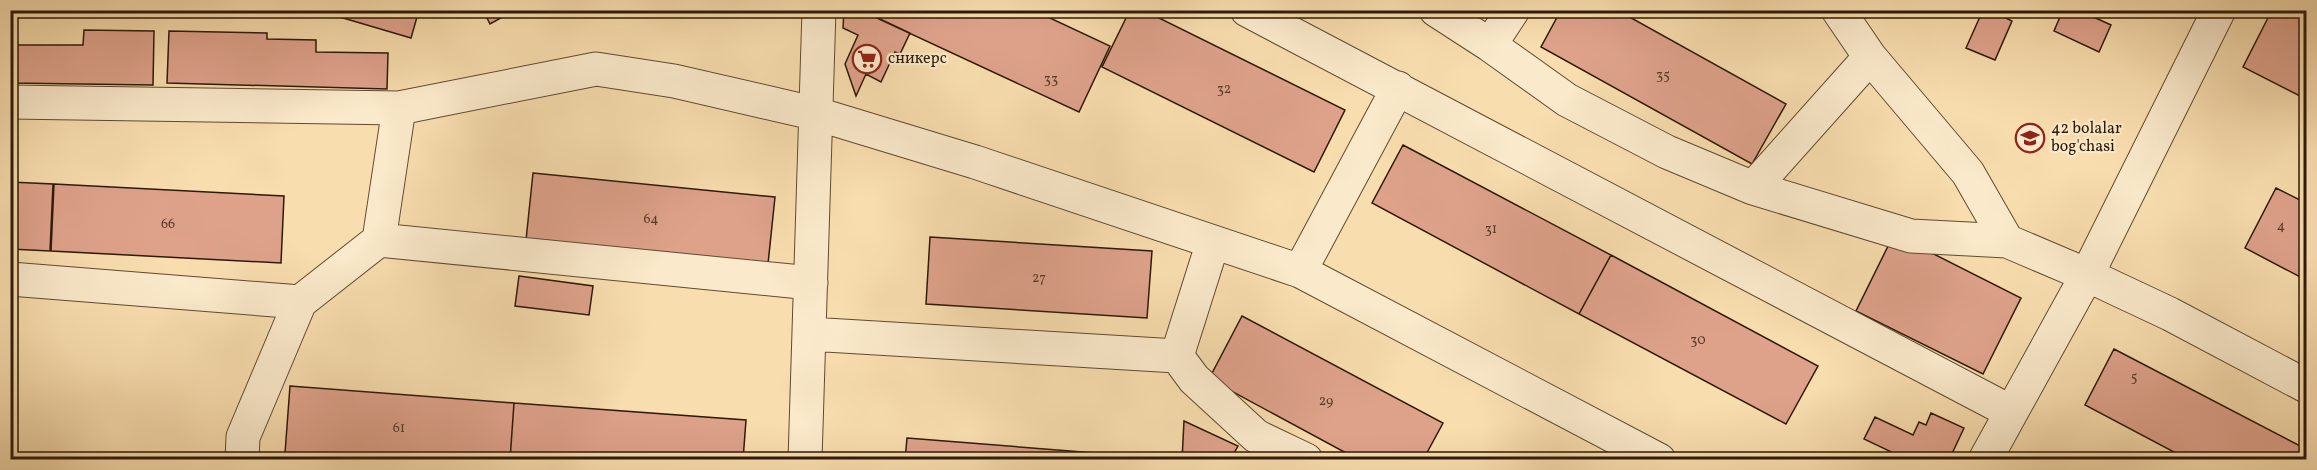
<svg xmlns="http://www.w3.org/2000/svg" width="2317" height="470" font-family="Vollkorn,serif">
<rect width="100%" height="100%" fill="#f8ddae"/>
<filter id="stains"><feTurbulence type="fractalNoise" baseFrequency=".00333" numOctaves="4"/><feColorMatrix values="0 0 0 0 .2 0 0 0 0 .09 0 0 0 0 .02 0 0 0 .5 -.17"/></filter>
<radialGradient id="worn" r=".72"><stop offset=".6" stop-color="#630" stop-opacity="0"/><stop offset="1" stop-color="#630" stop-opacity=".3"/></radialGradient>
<!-- building -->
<path fill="#dea28b" stroke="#2e1907" stroke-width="1.5" d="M81,10H100L99,16Z
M316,10H419L411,38Z
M483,10H515L490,24Z
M844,10H861L910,33L900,54L895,52L881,82L866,74L856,96L845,64L858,35L843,28Z
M870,10H1033L1110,46L1079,112L868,14Z
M1130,10H1143L1345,110L1314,172L1102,67Z
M1561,10H1617L1786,104L1752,164L1541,47Z
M1983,10H1990L2012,21L1995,60L1966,48Z
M2063,10H2078L2111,25L2099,52L2054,31Z
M2272,10H2306V99L2243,67Z
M10,29H16L15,45H83L84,30L154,31L153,85L10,83Z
M169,31L267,33V39L316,40V52L388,53L387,89L167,83Z
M1403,145L1611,255L1579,314L1372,203Z
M533,173L775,197L768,264L526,240Z
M10,182L53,184L50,251L10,249Z
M54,184L284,196L281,263L51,251Z
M2276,188L2306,203V280L2245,248Z
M1894,234L2021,298L1983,374L1856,311Z
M930,237L1152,251L1147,318L926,304Z
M1611,255L1818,366L1786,424L1579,314Z
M519,276L593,286L589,315L515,306Z
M1242,316L1443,423L1423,460H1359L1209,379Z
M2114,349L2306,449V460H2189L2085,405Z
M290,386L514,403L510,460H371L285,453Z
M514,403L746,420L743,460H510Z
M1931,413L1964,428L1949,460H1908L1864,439L1875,417L1913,435L1919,422L1926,425Z
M1184,421L1238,446L1230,460H1182Z
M907,438L1146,457L1145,460H905Z"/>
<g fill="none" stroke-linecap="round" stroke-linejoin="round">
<!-- minor casing -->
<g stroke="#604a31" stroke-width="35">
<path id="minor" d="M1247,10L2011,412
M1436,10L1490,45L1567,100L1667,152L1753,188L1911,236L2007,241
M1838,10L1870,57L1968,173L2007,241L2087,275L2170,314L2306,386
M1490,45L1513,10
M10,102L399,108L596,69L674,81L817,114L975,162L1300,271L1659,460
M1753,188L1870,57
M379,240L811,283
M1213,242L1177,356L1194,379L1256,436L1306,460
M1300,271L1398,88
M10,279L300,302
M809,334L1177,356
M242,460L243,437L300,302L379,240L399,108
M805,460L819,10
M1985,460L2087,275L2219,10"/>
</g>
<!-- minor -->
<use href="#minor" stroke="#fae9ca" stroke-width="33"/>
</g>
<!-- icons -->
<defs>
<g id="supermarket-ring" transform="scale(1.5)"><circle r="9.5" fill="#fae9ca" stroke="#8f2418" stroke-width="1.5"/><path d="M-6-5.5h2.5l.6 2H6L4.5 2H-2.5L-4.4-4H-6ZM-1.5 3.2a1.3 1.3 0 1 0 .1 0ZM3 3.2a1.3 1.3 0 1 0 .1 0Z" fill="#8f2418"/></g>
<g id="school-ring" transform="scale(1.5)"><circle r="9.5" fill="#fae9ca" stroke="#8f2418" stroke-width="1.5"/><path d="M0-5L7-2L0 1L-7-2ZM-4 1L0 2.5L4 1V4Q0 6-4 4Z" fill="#8f2418"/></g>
</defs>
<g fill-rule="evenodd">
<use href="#supermarket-ring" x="867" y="59"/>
<use href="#school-ring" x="2030" y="138"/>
</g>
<g text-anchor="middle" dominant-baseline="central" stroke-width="4.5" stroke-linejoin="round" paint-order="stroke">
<!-- number labels -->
<g font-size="14" fill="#5a3b28">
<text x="1663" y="75">35</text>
<text x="1051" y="79">33</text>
<text x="1224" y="89">32</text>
<text x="651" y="219">64</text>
<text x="168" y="224">66</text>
<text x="2281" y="226">4</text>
<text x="1491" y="229">31</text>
<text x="1039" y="278">27</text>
<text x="1698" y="340">30</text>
<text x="2134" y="377">5</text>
<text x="1326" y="401">29</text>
<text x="399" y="428">61</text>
</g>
<!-- poi labels -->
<g font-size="16" fill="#2e1907" stroke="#fae9ca" text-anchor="start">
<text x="888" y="59">сникерс</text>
<text x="2051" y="129">42 bolalar<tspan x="2051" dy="18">bog'chasi</tspan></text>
</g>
</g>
<!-- margin -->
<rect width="2317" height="470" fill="none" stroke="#f8ddae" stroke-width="36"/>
<rect x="12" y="12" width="2293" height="446" fill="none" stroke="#2e1907" stroke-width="3"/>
<rect x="18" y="18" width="2281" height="434" fill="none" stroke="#2e1907" stroke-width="1.5"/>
<rect width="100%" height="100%" filter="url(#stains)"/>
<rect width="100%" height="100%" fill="url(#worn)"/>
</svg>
